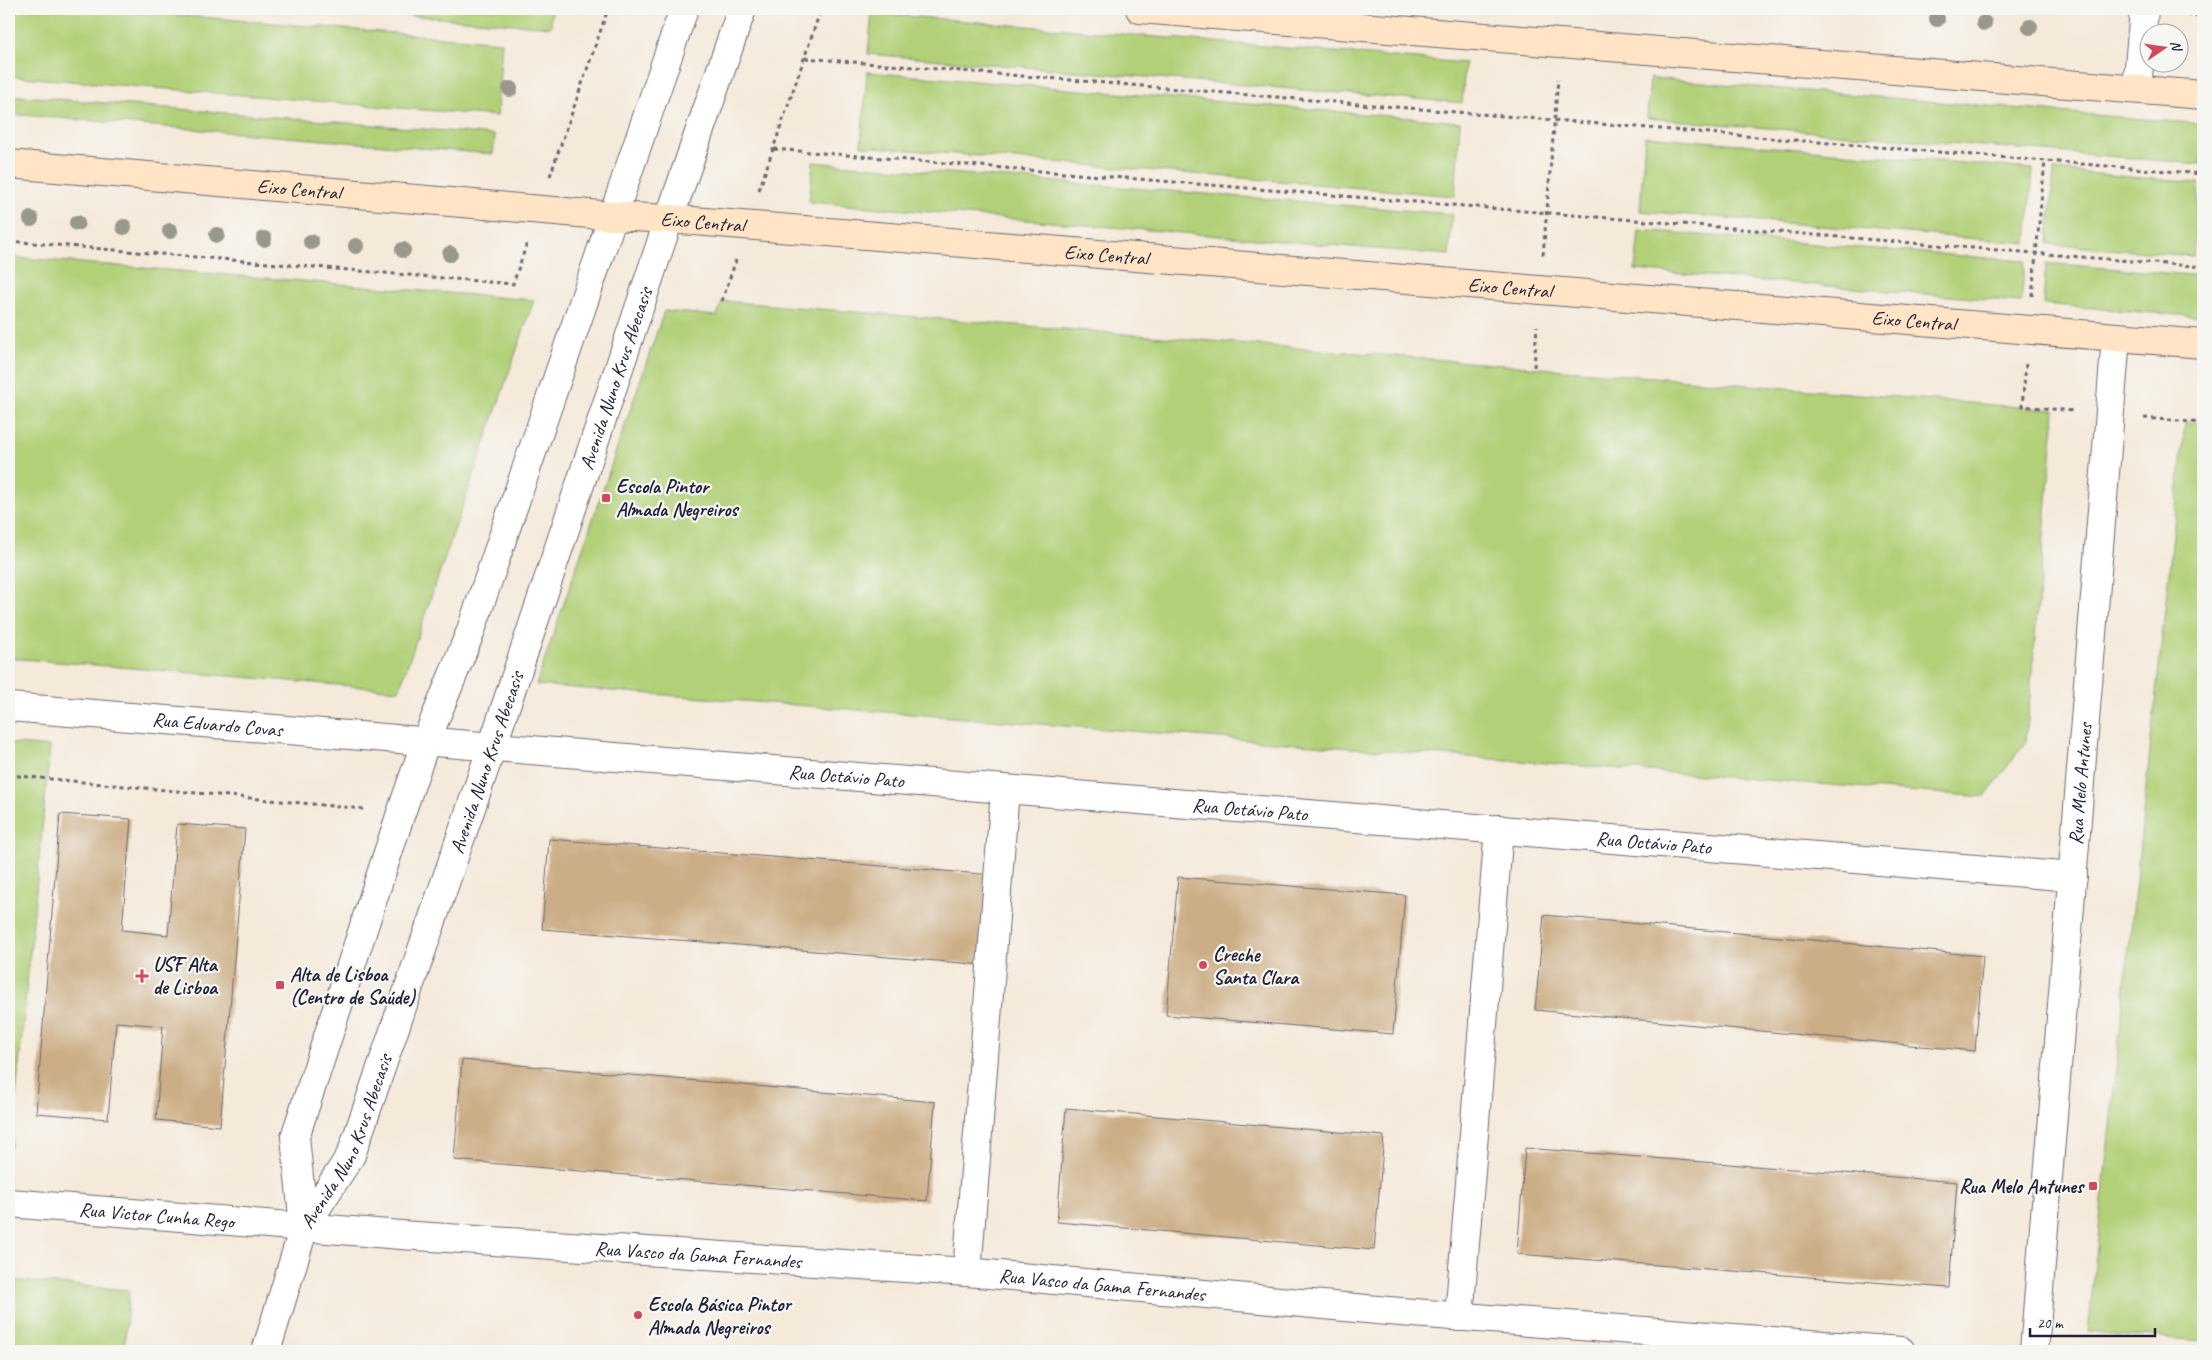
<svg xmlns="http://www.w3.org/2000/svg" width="2212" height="1360" font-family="Caveat,sans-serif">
<rect width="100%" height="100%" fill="#f6f6f2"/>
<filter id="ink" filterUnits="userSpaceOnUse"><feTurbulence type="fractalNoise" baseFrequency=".02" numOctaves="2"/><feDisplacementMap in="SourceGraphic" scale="10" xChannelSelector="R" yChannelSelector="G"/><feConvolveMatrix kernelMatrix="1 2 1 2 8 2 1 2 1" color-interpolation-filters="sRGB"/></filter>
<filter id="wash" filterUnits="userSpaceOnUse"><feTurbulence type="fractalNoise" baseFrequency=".0096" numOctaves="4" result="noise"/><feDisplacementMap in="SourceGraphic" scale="20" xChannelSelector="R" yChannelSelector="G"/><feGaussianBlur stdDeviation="1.12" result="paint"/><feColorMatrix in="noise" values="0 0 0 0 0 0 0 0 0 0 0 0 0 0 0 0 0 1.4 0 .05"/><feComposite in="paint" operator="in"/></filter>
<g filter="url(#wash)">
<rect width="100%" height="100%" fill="#f5e9d9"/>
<!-- green -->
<path fill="#b1d077" stroke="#6a7959" d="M9,9H104L502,42L497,116L9,76Z
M330,9H552L551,27Z
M872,13L1465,63L1462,103L868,54Z
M867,72L1460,122L1455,196L861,146Z
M1650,78L2203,124L2201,164L1647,118Z
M9,95L495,135L493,154L9,114Z
M1645,136L2033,169L2027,243L1640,211Z
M813,162L1452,214L1449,255L809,202Z
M2054,170L2199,183L2193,256L2048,244Z
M1639,230L2025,261L2021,302L1635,270Z
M9,257L534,300L399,690L9,658Z
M2046,263L2203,276V317L2043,304Z
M722,301L2055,410L2026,741L1985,797L536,685L664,311L717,316Z
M2185,422L2203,423V1341L2088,1332Z
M9,743L50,747L11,1148H9Z
M9,1280L129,1290L124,1351H9Z"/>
<g id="blocks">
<!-- building -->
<path fill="#ccae86" d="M60,814L131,819L122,930L168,935L177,824L245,829L220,1126L156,1120L163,1026L116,1022L108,1119L36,1113Z
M549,839L993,875L986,965L542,929Z
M1178,877L1405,895L1393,1034L1166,1015Z
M1544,915L1983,956L1975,1051L1535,1010Z
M462,1060L935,1102L927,1201L454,1160Z
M1066,1108L1384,1136L1374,1250L1057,1222Z
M1525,1148L1957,1182L1949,1288L1517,1254Z"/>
</g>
</g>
<g filter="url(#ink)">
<use href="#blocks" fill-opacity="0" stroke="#6c6872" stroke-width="1"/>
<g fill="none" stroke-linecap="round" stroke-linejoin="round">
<!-- pedestrian casing -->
<g stroke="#6c6872" stroke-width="30">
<path id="pedestrian" d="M967,1272L1005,790"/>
</g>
<!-- minor casing -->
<g stroke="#6c6872" stroke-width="30">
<g id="minor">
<path d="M2137,89L2144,9"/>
<path id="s1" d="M9,707L2073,877"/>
<path id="s2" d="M9,1203L401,1235L967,1272L1388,1311L1901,1351"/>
<path d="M304,1227L295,1137L400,816L426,741L470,633L613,216"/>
<path d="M1459,1317L1499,829"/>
<path id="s3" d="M266,1351L304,1227L351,1155L492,747L669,219"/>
<path id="s4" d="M2034,1351L2116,337"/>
</g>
</g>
<!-- tertiary casing -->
<g stroke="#6c6872" stroke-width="30">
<path id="tertiary" d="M613,216L684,9
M669,219L742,9"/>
</g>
<!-- secondary casing -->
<g stroke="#6c6872" stroke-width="30">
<g id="secondary">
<path d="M1140,9L2203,95"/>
<path id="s5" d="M9,164L613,216L669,219L2203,344"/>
</g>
</g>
<!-- path -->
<path stroke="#6c6872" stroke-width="3" stroke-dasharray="4 4" stroke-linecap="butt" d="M2179,14L2203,17
M805,58L2203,174
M774,149L2203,267
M550,176L608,9
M759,190L821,9
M9,241L513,284L527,243
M1543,255L1558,79
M2032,296L2045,161
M722,301L736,260
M2026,364L2022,406L2073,411
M1534,367L1537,326
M2144,418L2203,423
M9,775L364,809"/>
<!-- pedestrian -->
<use href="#pedestrian" stroke="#fff" stroke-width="28"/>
<!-- minor -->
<use href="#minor" stroke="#fff" stroke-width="28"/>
<!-- tertiary -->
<use href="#tertiary" stroke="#fff" stroke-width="28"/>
<!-- secondary -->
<use href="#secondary" stroke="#ffe4c6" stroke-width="28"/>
</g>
<!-- trees -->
<g fill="#99988c">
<circle cx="1937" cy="19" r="8"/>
<circle cx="1984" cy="23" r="8"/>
<circle cx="2030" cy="27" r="8"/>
<circle cx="510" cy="89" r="8"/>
<circle cx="31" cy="219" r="8"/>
<circle cx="77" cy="223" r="8"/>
<circle cx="124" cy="227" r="8"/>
<circle cx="170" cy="231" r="8"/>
<circle cx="217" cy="235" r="8"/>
<circle cx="264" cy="239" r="8"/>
<circle cx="311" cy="242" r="8"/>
<circle cx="356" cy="246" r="8"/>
<circle cx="403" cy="250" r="8"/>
<circle cx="450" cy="254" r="8"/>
</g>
</g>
<!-- markers -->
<g fill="#d1495b" stroke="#f6f6f2" stroke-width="2">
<rect x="601" y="493" width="10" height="10" rx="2.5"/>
<circle cx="1203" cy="965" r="5"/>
<path d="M139.5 968.5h5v5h5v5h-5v5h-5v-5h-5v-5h5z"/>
<rect x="275" y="980" width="10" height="10" rx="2.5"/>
<rect x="2088" y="1181" width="10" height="10" rx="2.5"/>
<circle cx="638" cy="1315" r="5"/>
</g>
<g text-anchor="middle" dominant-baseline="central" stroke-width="4.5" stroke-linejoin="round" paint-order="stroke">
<!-- street labels -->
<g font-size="20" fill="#22223b" stroke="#f6f6f2">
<text stroke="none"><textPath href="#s5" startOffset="291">Eixo Central</textPath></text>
<text stroke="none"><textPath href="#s5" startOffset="696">Eixo Central</textPath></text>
<text stroke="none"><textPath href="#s5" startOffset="1101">Eixo Central</textPath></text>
<text stroke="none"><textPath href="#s5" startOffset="1506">Eixo Central</textPath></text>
<text stroke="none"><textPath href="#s5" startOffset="1911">Eixo Central</textPath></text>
<text stroke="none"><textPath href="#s3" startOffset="1036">Avenida Nuno Krus Abecasis</textPath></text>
<text stroke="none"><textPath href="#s1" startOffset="209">Rua Eduardo Covas</textPath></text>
<text stroke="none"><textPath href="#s3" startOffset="631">Avenida Nuno Krus Abecasis</textPath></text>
<text stroke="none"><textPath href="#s1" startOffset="840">Rua Octávio Pato</textPath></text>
<text stroke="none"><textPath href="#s4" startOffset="569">Rua Melo Antunes</textPath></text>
<text stroke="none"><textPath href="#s1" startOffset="1245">Rua Octávio Pato</textPath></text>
<text stroke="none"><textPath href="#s1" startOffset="1650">Rua Octávio Pato</textPath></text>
<text stroke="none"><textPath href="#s3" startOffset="226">Avenida Nuno Krus Abecasis</textPath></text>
<text stroke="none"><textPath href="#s2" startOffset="148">Rua Victor Cunha Rego</textPath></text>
<text stroke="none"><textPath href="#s2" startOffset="691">Rua Vasco da Gama Fernandes</textPath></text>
<text stroke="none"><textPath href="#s2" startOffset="1096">Rua Vasco da Gama Fernandes</textPath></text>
</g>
<!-- poi labels -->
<g font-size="20" font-weight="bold" fill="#22223b" stroke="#f6f6f2" text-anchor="start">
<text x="616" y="486">Escola Pintor<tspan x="616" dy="23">Almada Negreiros</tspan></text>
<text x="1213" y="954">Creche<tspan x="1213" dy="23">Santa Clara</tspan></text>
<text x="153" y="964">USF Alta<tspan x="153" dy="23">de Lisboa</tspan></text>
<text x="290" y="974">Alta de Lisboa<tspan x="290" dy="23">(Centro de Saúde)</tspan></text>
<text x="2083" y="1186" text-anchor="end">Rua Melo Antunes</text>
<text x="648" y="1304">Escola Básica Pintor<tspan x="648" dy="23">Almada Negreiros</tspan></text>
</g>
</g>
<!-- margin -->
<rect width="2212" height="1360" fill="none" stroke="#f6f6f2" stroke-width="30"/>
<!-- north arrow -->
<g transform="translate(2164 48) rotate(77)"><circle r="24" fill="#f6f6f2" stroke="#a1a1a9"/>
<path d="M0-4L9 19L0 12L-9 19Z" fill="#d1495b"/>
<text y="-8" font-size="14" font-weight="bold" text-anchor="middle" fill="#22223b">N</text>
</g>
<!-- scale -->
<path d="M2030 1328v8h125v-8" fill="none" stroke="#22223b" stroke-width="2.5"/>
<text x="2037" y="1328" font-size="15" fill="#22223b" stroke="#f6f6f2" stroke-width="4" paint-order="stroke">20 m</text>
</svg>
